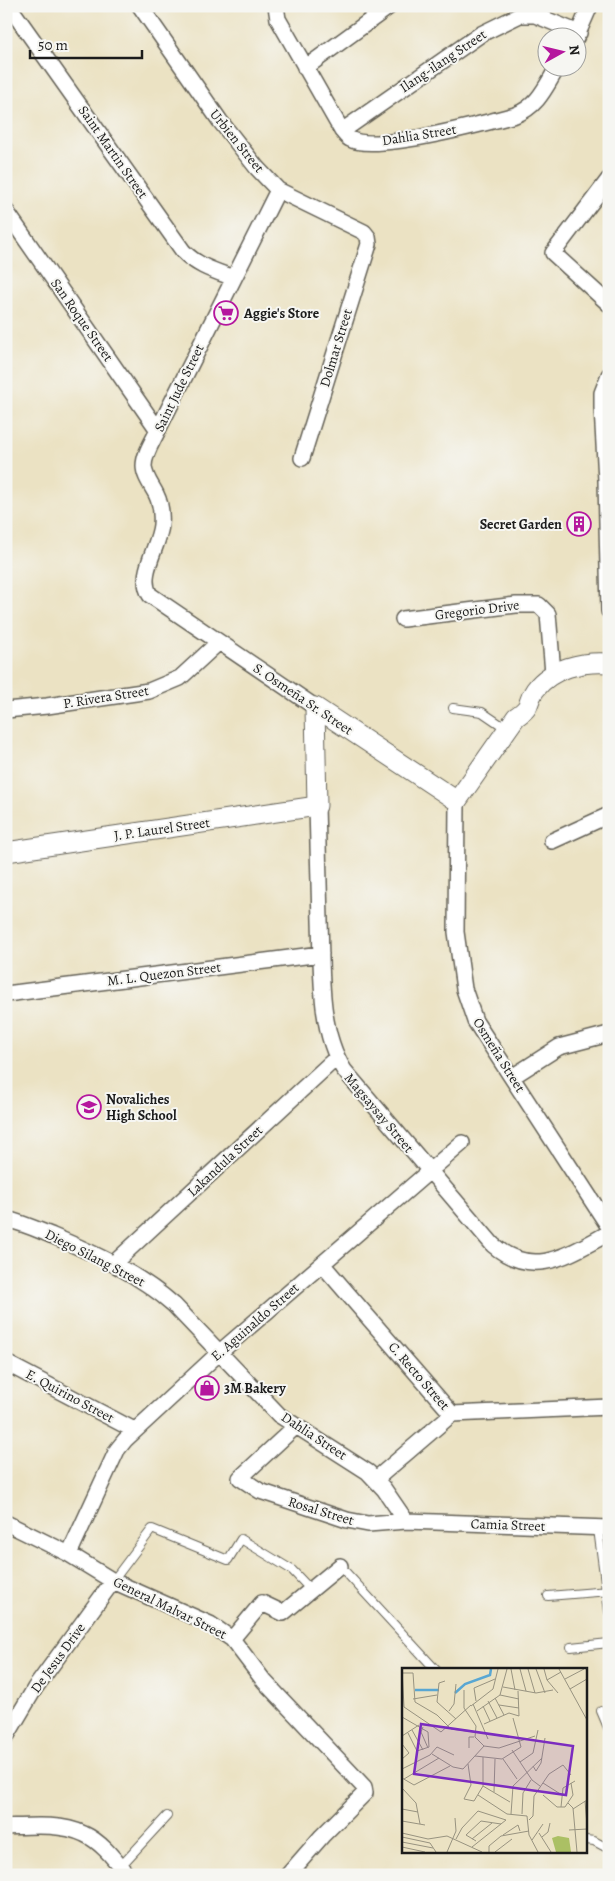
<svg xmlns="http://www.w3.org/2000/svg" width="615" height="1881" font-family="Alegreya,serif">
<rect width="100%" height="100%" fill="#f6f6f2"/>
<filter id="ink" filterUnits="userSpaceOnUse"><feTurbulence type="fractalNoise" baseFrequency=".02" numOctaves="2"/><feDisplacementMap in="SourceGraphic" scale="10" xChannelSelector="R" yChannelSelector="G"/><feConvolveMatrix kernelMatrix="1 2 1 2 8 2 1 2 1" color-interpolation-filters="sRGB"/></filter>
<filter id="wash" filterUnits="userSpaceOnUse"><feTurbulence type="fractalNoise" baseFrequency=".0096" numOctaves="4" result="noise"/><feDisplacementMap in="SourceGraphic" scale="20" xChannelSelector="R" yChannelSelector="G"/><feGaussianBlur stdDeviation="1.12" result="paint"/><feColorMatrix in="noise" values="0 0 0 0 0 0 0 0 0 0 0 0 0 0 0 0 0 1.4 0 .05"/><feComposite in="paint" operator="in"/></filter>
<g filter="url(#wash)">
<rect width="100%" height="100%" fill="#ebe2c3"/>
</g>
<g filter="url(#ink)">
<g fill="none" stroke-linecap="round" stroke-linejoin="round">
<!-- service casing -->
<g stroke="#646156" stroke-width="10">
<path id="service" d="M453,708L482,712L507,729
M598,1529L609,1612
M340,1566L436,1670
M113,1581L152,1529L228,1560L241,1539L292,1570L311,1590
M548,1596L609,1591
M571,1647L609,1643
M601,1711L609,1730
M586,1840L594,1841L609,1849
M120,1867L167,1816"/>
</g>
<!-- minor casing -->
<g stroke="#646156" stroke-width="18">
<path id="minor" d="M9,6L183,251C197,266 215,271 234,278
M140,6L220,121L257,168L278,190L364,232L368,237L369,244L302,458
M276,6L278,19L342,131C344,133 347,138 350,139C374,153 485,123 515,115C538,106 545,88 557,68
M576,38L590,6
M305,68L390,6
M342,131L481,34L520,15H535L579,33
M609,179L553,253L609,304
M278,190L158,430C153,441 144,454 144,466C144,476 152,486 156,494C161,504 162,514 161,525C159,547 137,575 150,595L315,707
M6,211L158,430
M609,375L602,393V408L606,480L609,611
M403,619L516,605H539L548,614L553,673
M6,710L47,706L149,691L180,678L219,642
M457,801L456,932L464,989L475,1021L609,1227
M317,806C318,845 319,883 320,921C322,969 318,1029 344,1070L493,1245C534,1280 569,1254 609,1233
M552,841L609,815
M6,994L321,954
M512,1077L559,1047L609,1034
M6,1219C23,1223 38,1230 53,1236C96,1254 139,1274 174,1305L279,1415L368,1472L384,1489L406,1521
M113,1264L336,1058
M322,1264L452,1414
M6,1363L134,1430
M452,1414L609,1407
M296,1426L240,1478L260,1491L347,1520L368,1524L406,1521L609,1528
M376,1479L452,1414
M6,1523L69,1554L113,1581L210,1624L232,1639L264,1681L364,1787L365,1793L322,1836L288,1875
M69,1554L117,1450L125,1440L220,1352L462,1143
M232,1639L262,1603L283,1613L340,1566
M6,1737L35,1688L113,1581
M6,1827C31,1826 61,1823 84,1834C102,1842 115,1860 127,1875"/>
</g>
<!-- tertiary casing -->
<g stroke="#646156" stroke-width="21">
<path id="tertiary" d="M315,707L457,801L516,717C534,705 525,704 535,690C551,668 583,661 609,663
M6,852L317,806L315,707"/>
</g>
<!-- service -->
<use href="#service" stroke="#fff" stroke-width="8"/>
<!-- minor -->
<use href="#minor" stroke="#fff" stroke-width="15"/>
<!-- tertiary -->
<use href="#tertiary" stroke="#fff" stroke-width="19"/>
</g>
</g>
<!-- icons -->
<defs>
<g id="supermarket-ring" transform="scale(1.25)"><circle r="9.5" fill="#f6f6f2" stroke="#b5179e" stroke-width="1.5"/><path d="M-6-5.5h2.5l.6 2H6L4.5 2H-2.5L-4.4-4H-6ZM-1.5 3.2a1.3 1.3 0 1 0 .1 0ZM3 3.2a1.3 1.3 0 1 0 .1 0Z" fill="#b5179e"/></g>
<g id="building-ring" transform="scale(1.25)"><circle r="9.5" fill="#f6f6f2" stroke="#b5179e" stroke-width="1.5"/><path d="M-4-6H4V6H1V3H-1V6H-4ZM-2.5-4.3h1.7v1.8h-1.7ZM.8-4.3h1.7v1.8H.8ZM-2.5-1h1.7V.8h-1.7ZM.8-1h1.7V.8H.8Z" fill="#b5179e"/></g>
<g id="school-ring" transform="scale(1.25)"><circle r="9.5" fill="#f6f6f2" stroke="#b5179e" stroke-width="1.5"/><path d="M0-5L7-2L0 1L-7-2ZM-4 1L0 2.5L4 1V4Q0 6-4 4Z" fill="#b5179e"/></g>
<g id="shop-ring" transform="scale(1.25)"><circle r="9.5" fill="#f6f6f2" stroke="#b5179e" stroke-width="1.5"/><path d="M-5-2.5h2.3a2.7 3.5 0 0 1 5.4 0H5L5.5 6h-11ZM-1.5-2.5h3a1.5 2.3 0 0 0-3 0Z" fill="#b5179e"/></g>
</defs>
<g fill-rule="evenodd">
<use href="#supermarket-ring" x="226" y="313"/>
<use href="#building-ring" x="579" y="524"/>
<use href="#school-ring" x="89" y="1107"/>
<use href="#shop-ring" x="207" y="1388"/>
</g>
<g text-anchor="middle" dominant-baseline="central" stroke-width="4" stroke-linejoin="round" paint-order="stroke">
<!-- street labels -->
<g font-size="14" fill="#1c1c1c" stroke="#f6f6f2">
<text transform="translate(443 61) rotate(-34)">Ilang-ilang Street</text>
<text transform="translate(419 135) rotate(-9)">Dahlia Street</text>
<text transform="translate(237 141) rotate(51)">Urbien Street</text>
<text transform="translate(113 152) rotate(55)">Saint Martin Street</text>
<text transform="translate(82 320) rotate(55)">San Roque Street</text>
<text transform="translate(336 348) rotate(-73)">Dolmar Street</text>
<text transform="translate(179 388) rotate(-64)">Saint Jude Street</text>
<text transform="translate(477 610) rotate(-7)">Gregorio Drive</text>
<text transform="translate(106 697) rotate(-9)">P. Rivera Street</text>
<text transform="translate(303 699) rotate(34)">S. Osmeña Sr. Street</text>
<text transform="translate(162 829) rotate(-8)">J. P. Laurel Street</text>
<text transform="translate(164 974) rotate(-7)">M. L. Quezon Street</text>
<text transform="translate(499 1055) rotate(58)">Osmeña Street</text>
<text transform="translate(379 1113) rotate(50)">Magsaysay Street</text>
<text transform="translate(225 1161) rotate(-43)">Lakandula Street</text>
<text transform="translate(95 1258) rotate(27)">Diego Silang Street</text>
<text transform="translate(255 1322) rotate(-41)">E. Aguinaldo Street</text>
<text transform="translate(419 1376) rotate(49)">C. Recto Street</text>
<text transform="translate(70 1396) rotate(28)">E. Quirino Street</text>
<text transform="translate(314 1436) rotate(33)">Dahlia Street</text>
<text transform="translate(321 1511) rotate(17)">Rosal Street</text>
<text transform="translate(508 1525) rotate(2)">Camia Street</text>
<text transform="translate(170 1608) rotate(26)">General Malvar Street</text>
<text transform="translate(58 1658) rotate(-54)">De Jesus Drive</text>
</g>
<!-- poi labels -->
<g font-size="14" font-weight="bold" fill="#1c1c1c" stroke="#f6f6f2" text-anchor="start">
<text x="244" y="313">Aggie's Store</text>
<text x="562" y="524" text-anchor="end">Secret Garden</text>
<text x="106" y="1099">Novaliches<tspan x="106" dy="16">High School</tspan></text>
<text x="224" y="1388">3M Bakery</text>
</g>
</g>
<!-- overview -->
<g transform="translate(402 1668)">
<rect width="185" height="185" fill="#ebe2c3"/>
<path d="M156,168L167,170L169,184H154L150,170Z" fill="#abc064"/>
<path fill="none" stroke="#59a7d3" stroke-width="2.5" d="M13,22H37M53,25L63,16L88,7L89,1"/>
<path fill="none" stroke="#989380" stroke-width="1" d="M0,1L2,39L39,64L69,37M109,1L113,22M118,1L124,23M126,1L133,25M134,1L143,25M142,1L145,12L156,25M157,1L185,52M1,5H11L13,34L35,47L49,61L72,64M163,11L182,1M145,12L159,4M43,13L37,15L35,34L54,51M101,19L134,25L151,22M168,21L185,11M62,22V40L74,58L73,69L82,78M98,27L105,1M93,30L102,47M11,31L35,27M74,33L72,20L93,11M86,33L95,50M71,36L86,71M97,37L117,40M69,38L91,21L96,1M81,38L88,53M47,43L52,36L54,16M75,43L98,27L117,31M0,49L26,64L27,79L15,83L6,65M82,56L107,45L117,48L116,23M21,59L19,64L26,80M10,62L21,82M0,68L17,57M0,76L7,85L0,91M82,78L97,80L133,68M67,80V69H72M110,82L130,112L138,118M131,85L136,62M30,86L51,99L61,101L82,78M73,88L100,91L119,79L111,50M101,91L115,111M118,94L131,85M66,96L69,117L62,131L72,133L81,118V89M131,98L134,103L139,95L143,70M0,101L28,87L35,79L52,87M0,110L12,117L48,98M2,111L37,90M141,115L160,127M81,118L108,134M0,120L14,135L18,156M92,124L93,91M76,127L105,146L125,148L127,167L136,184M141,127L155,139H163L171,127L169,115M183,133L185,157M166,135L171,140L175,184M159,139L161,120L173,113M0,141L16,144M171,141L185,132M109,146L111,118L140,90M120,146L121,125L129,112M127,152L131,148L132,128L147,106L161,97L169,107M0,153L23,157M167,162L185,161M0,165L26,171L45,168L80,184M137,165L149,184M101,167L116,157L118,163M0,169L28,175L34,184M140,169L146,164L148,155M54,171L60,160L76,143L104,152L70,179M70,171L90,155M130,172L141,156M74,173L64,167L79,153L99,156M0,174L31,180M0,179L23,184M45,184L54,163L53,150M87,184V178L99,168L127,163M93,184L110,171"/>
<path fill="#7b2cbf" fill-opacity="0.15" stroke="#7b2cbf" stroke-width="2.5" d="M19,56L171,78L164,127L12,106Z"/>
<rect width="185" height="185" fill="none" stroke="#1c1c1c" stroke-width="2.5"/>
</g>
<!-- margin -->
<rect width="615" height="1881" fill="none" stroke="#f6f6f2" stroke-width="25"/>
<!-- north arrow -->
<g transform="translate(562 52) rotate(82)"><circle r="24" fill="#f6f6f2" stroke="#9f9f9c"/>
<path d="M0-4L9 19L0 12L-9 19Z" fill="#b5179e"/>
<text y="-8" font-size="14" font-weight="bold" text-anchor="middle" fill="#1c1c1c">N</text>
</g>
<!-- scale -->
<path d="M30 50v8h112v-8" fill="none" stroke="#1c1c1c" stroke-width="2.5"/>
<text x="38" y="50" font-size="15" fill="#1c1c1c" stroke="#f6f6f2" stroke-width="4" paint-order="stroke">50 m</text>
</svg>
